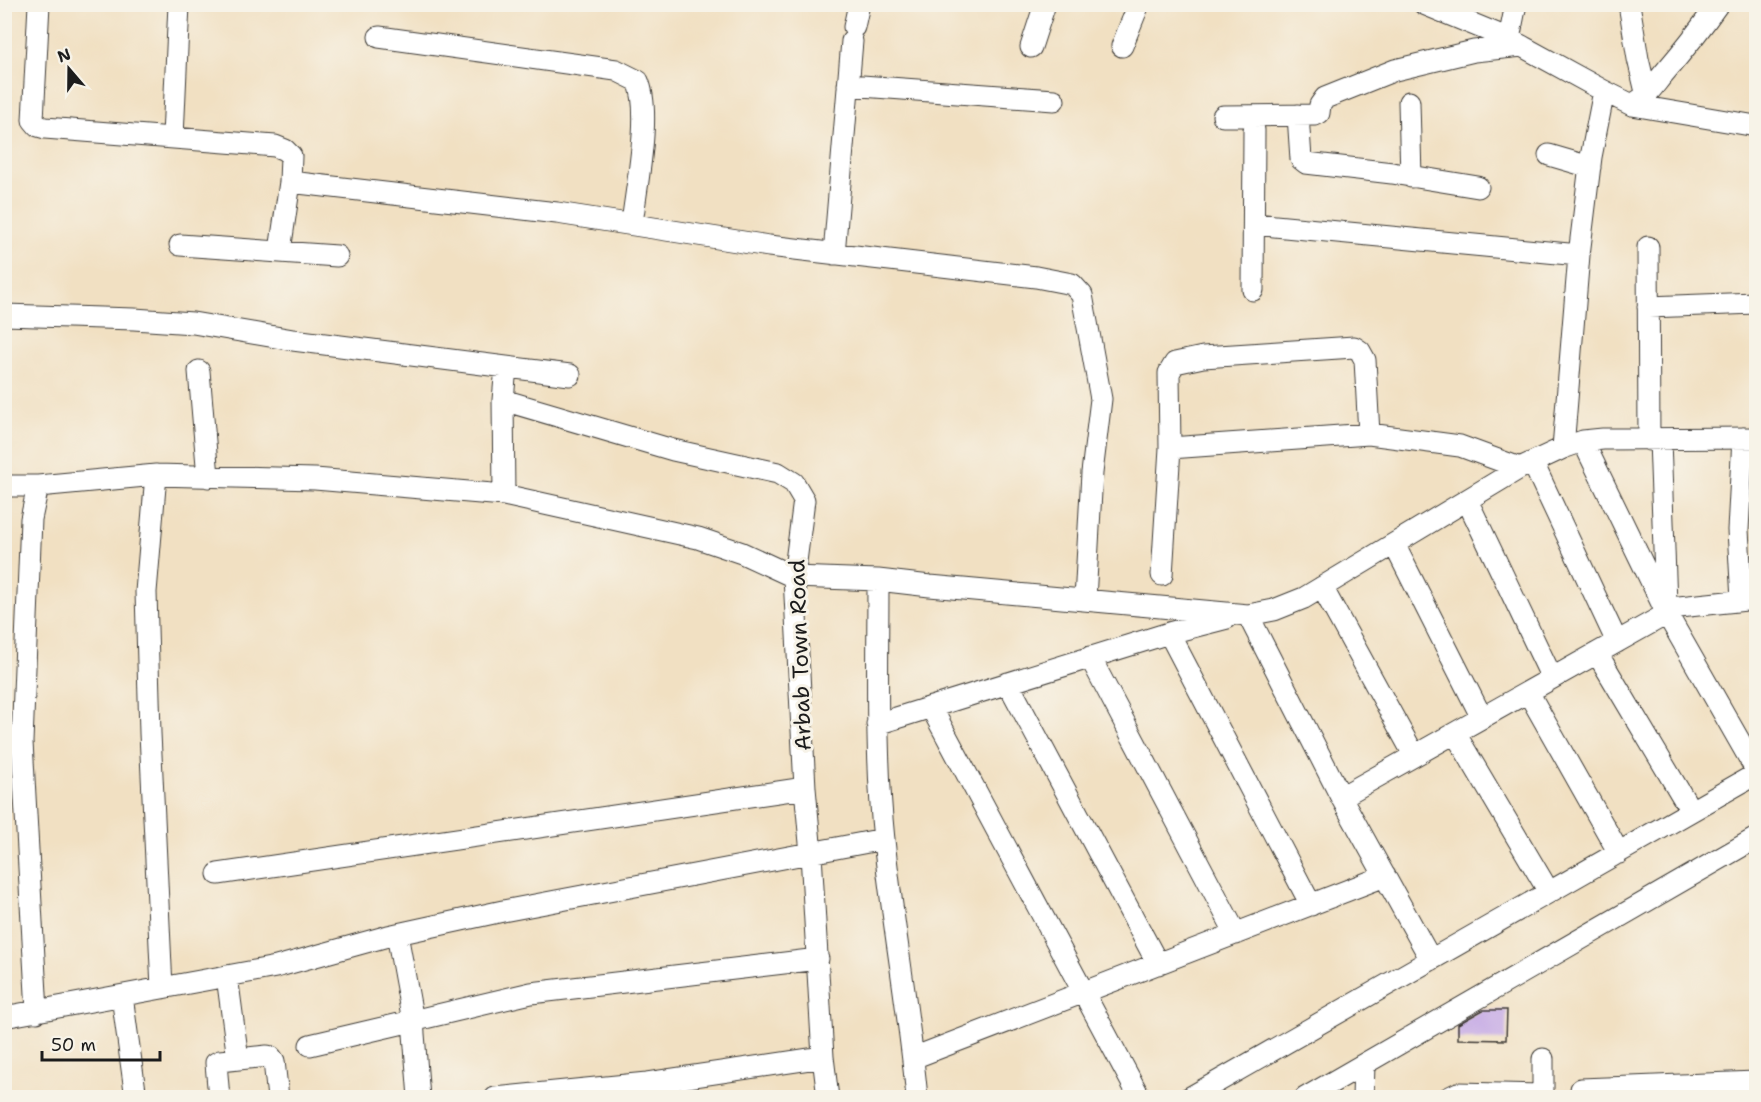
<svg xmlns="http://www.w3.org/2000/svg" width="1761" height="1102" font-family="'Shantell Sans',sans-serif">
<rect width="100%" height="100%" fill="#f7f3e8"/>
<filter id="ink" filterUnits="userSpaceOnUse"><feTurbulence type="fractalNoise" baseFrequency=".0167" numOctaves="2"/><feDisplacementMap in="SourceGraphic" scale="12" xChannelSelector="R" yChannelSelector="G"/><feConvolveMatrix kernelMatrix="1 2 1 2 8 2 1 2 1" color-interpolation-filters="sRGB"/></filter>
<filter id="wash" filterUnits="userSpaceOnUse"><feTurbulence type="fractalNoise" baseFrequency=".008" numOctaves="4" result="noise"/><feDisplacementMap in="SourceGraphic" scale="24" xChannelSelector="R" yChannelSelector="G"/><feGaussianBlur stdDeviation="1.35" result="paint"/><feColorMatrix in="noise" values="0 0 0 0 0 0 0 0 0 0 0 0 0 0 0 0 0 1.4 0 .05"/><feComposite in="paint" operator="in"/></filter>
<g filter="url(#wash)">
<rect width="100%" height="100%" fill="#f1e0c2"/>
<g id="blocks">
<!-- building -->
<path fill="#c4a8e5" d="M1483,1010H1507L1506,1040L1458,1039V1024Z"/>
</g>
</g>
<g filter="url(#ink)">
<use href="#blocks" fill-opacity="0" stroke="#3c3935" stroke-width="1.5"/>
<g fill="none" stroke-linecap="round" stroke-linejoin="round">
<!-- minor casing -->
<g stroke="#3c3935" stroke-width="23">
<path id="minor" d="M39,4L33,120L38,126L45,128L275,146L285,150L291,156L290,182L557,213L769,246L1036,277L1072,284L1082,295L1101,399L1092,473L1085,600
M1424,4L1509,39L1604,91L1632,105L1756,126
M1629,4L1638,59L1647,96
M854,27L859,4
M379,37L616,70L638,81C652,112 636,188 632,224
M1509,39L1516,4
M1122,46L1139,4
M1031,47L1045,4
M848,85L1054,100
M1409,102L1411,177
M1632,105C1649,95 1653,86 1665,72C1684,50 1701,28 1718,4
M1298,115L1301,159L1306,163L1392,173L1478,187
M1223,116L1315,115L1319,113L1320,105L1325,98L1395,70L1474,51L1522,46
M173,137L179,4
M1549,155L1590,167
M1254,224L1579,255
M180,245L337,256
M1648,247L1649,440
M280,251L290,182
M834,254L852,41
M1253,290L1254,130
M1648,307L1756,303
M4,315L134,319L193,323L293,340L570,375
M199,371L208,477
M503,400L673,450L778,473L794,483L804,500L794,577L805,788L811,854L823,1057L828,1098
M1660,440L1666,604
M1583,441L1667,614L1756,770
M1170,448L1369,434L1460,446L1520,468
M1563,448L1579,255L1591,157L1604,91
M1533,463L1617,642
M156,475L146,592L150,733L162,988
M4,486H38L156,475L315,479L504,495L698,538L742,553L794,577L878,580L930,586L1248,615L1274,610L1304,598L1520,468L1563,448L1583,441L1603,439L1756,438
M504,495L503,400L506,367
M1467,500L1552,678
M1394,544L1482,718
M1162,575L1170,448L1169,373L1175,363L1203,357L1354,347L1360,351L1365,360L1369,434
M878,580C878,666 875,753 884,840C893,926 909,1011 917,1098
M1322,587L1414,755
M1742,600L1738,530L1743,438
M1248,615L1341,797L1431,960
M1169,633L1311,905
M1597,653L1691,811
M1090,657L1236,934
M1008,683L1158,964
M1528,692L1619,853
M931,707L1140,1098
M877,724L1169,633L1227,618
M1455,733L1549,892
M1341,797L1679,607L1756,599
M218,874L805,788
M397,934L413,1021L419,1098
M227,976L238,1059
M122,996L136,1098
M37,1012L22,742L31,519L38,486
M4,1017L276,967L388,936L503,911L884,839
M310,1045L531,993L818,959
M913,1058L1385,876
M1581,1089L1756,1082
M219,1098L216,1063L220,1061L267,1056L271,1057L274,1061L278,1098
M495,1098L647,1083L823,1057
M1189,1098L1756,774
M1305,1098L1756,838
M1363,1098L1364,1064
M1448,1098L1458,1093L1543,1095
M1543,1098V1059"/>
</g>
<!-- minor -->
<use href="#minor" stroke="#fff" stroke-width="21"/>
</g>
</g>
<g text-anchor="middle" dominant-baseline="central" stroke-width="6" stroke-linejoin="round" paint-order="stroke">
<!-- street labels -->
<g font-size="22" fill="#1c1c1c" stroke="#f7f3e8">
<text transform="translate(800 655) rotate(-92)">Arbab Town Road</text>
</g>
</g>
<!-- margin -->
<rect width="1761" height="1102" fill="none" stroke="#f7f3e8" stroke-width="24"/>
<!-- north arrow -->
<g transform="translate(69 69) rotate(340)" stroke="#f7f3e8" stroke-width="4.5" paint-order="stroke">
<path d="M0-4.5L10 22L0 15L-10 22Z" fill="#1c1c1c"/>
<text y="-9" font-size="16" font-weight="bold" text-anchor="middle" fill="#1c1c1c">N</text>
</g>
<!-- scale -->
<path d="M42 1051v9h118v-9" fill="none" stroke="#1c1c1c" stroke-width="3"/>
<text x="51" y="1051" font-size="18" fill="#1c1c1c" stroke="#f7f3e8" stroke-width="4.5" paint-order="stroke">50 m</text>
</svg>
